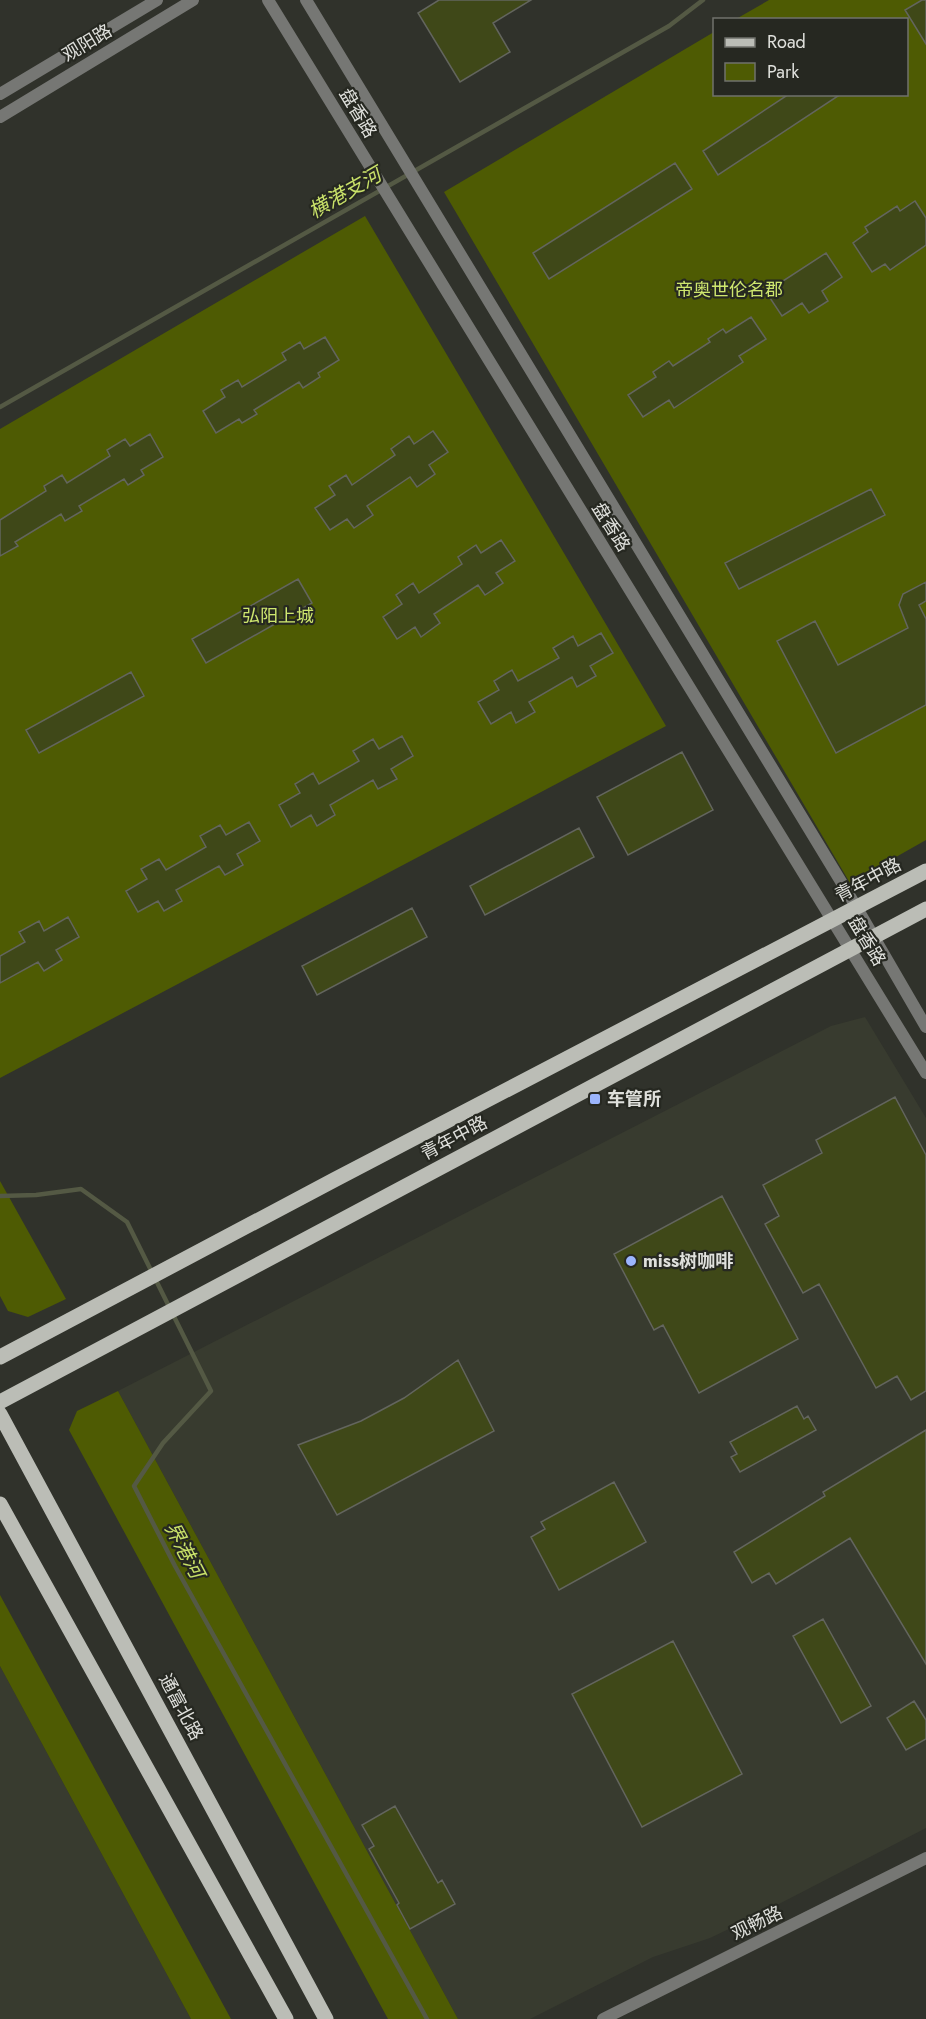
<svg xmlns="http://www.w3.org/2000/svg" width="926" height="2019" font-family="Jost,'Noto Sans SC',sans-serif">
<rect width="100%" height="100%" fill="#30322b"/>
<!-- built -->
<path fill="#383b2f" d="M865,1017L926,1118V1828L752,1918L710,1938L653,1957L530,2019H458L118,1391L831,1026Z
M0,1666L191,2019H0Z"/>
<!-- green -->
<path fill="#4e5b03" d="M769,0H926V840L850,883L444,192L714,32V94H906V20L736,19Z
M365,216L666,726L0,1078V429Z
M0,1181L66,1299L28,1317L8,1311L0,1296Z
M118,1391L458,2019H388L69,1430L77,1411Z
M0,1595L231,2019H191L0,1666Z"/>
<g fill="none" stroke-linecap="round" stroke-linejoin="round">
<!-- stream -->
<path stroke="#545944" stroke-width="4.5" d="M0,407L669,26L703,0
M0,1196L36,1195L81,1189L127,1222L211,1391L163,1443L134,1486L175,1566L427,2019"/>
</g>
<!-- building -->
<path fill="#3f4818" stroke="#63655e" stroke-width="1.5" d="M439,0H531L493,23L510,52L460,82L418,13Z
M922,0H926V44L905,10Z
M789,94H841L718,175L703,151Z
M675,163L692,189L549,279L533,253Z
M915,201L926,218V245L890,270L885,264L872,272L853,243L868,232L865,227L897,206L900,211Z
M826,253L842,277L822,291L828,301L809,313L802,303L782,316L766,292Z
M751,317L766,339L739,356L743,362L674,408L669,400L643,417L628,395L656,377L653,372L669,361L673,366L710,342L708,339L723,329L726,333Z
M325,337L339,360L318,373L320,377L303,388L299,382L254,410L257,414L242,423L239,419L216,433L203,411L225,397L221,390L238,380L242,387L286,360L282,353L300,342L304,349Z
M433,431L448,452L429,465L435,474L417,487L410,477L367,506L373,515L354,528L347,519L330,530L315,508L335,495L329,486L346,475L352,485L395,455L391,449L409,436L414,444Z
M150,434L163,457L141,470L144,475L128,485L124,479L79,506L82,511L65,521L61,514L15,542L18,546L0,556V520L46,491L44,486L62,475L67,483L110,456L107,450L125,439L130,446Z
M871,489L885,515L739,589L725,563Z
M501,540L515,561L496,573L503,583L485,595L478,585L434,614L440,623L421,637L415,627L397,639L383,617L402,604L396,595L413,583L419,593L462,564L458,557L476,545L481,553Z
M298,579L312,603L206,663L192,639Z
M926,582V601L919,605L926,619V705L836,753L777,641L815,621L838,665L908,628L899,605L903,594Z
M601,633L613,653L590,666L596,676L577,687L572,677L529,702L535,712L516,723L511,712L491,724L478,702L499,690L494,681L512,670L518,681L559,658L553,648L573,636L578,646Z
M131,672L144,696L39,753L26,730Z
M402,736L413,756L391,769L397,779L378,789L373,780L330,805L335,815L317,826L311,815L291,827L279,805L300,793L295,784L313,773L319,784L359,761L353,751L373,739L379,749Z
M682,752L713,810L628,855L597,797Z
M249,822L260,841L237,854L243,865L225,875L219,866L176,890L182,901L164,911L158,901L138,912L126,891L147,879L141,869L159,859L166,870L206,847L200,836L220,825L226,835Z
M579,828L594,857L485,915L470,886Z
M412,908L427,937L317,995L302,966Z
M68,917L79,937L56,950L62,960L44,971L38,962L0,983V956L25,942L19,932L39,921L44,931Z
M895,1097L926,1155V1391L911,1400L897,1376L876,1388L819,1284L803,1293L765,1224L779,1216L763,1185L822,1153L816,1140Z
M722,1196L798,1339L699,1393L663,1325L654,1330L614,1254Z
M458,1360L494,1431L337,1515L298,1445L361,1421L404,1398Z
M797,1406L804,1419L808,1416L816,1430L740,1472L731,1457L737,1454L730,1442Z
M926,1430V1664L850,1538L776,1584L769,1573L752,1583L734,1552L825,1496L823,1492Z
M614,1482L646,1542L559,1590L531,1537L545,1529L541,1522Z
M823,1619L871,1706L841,1723L793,1636Z
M673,1641L742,1774L642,1827L572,1694Z
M914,1701L926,1720V1739L906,1750L887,1718Z
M395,1806L438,1883L442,1880L455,1904L410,1929L397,1905L399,1903L369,1849L374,1846L362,1825Z"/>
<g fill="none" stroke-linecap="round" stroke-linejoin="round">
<!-- tertiary -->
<path stroke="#767774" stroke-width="12" d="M268,0L926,1073
M306,0L857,908L926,1027
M0,94L157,0
M0,117L193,0
M603,2019L926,1858"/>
<!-- primary -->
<path stroke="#bbbdb6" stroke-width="15" d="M0,1357L334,1180L926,871
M0,1402L926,909
M0,1414L326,2019
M0,1504L286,2019"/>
</g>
<!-- markers -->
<g fill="#9bb5fd" stroke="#262821" stroke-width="2">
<rect x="589" y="1093" width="12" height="12" rx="3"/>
<circle cx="631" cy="1261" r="6"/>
</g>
<g text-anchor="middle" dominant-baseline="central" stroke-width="4.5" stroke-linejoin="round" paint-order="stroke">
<!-- street labels -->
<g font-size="18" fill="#dfe0dc" stroke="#262821">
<text transform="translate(87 43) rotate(-31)">观阳路</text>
<text transform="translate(358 113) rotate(59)">盘香路</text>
<text transform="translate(611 527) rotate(58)">盘香路</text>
<text transform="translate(868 880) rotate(-28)">青年中路</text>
<text transform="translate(867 941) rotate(59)">盘香路</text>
<text transform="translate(454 1138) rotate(-28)">青年中路</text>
<text transform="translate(181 1707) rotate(62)">通富北路</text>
<text transform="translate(757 1923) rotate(-26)">观畅路</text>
</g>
<!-- park labels -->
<g font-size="18" fill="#cee66e" stroke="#262821">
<text x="729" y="290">帝奥世伦名郡</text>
<text x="278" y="616">弘阳上城</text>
</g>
<!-- poi labels -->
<g font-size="18" font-weight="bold" fill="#dfe0dc" stroke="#262821" text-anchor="start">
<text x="607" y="1099">车管所</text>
<text x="643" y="1261">miss树咖啡</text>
</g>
<!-- water labels -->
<g font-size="20" font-style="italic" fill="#c9e169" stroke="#262821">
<text transform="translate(345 193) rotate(-30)">横港支河</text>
<text transform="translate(184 1550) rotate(62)">界港河</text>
</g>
</g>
<!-- legend -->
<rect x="713" y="18" width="195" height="78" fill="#262821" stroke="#70726c" stroke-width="1.5"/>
<rect x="725" y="38" width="30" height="9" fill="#bbbdb6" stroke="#70726c" stroke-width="1.5"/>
<text x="767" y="48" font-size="18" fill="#dfe0dc">Road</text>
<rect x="725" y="63" width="30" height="18" fill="#4e5b03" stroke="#70726c" stroke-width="1.5"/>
<text x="767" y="78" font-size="18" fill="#dfe0dc">Park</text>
</svg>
